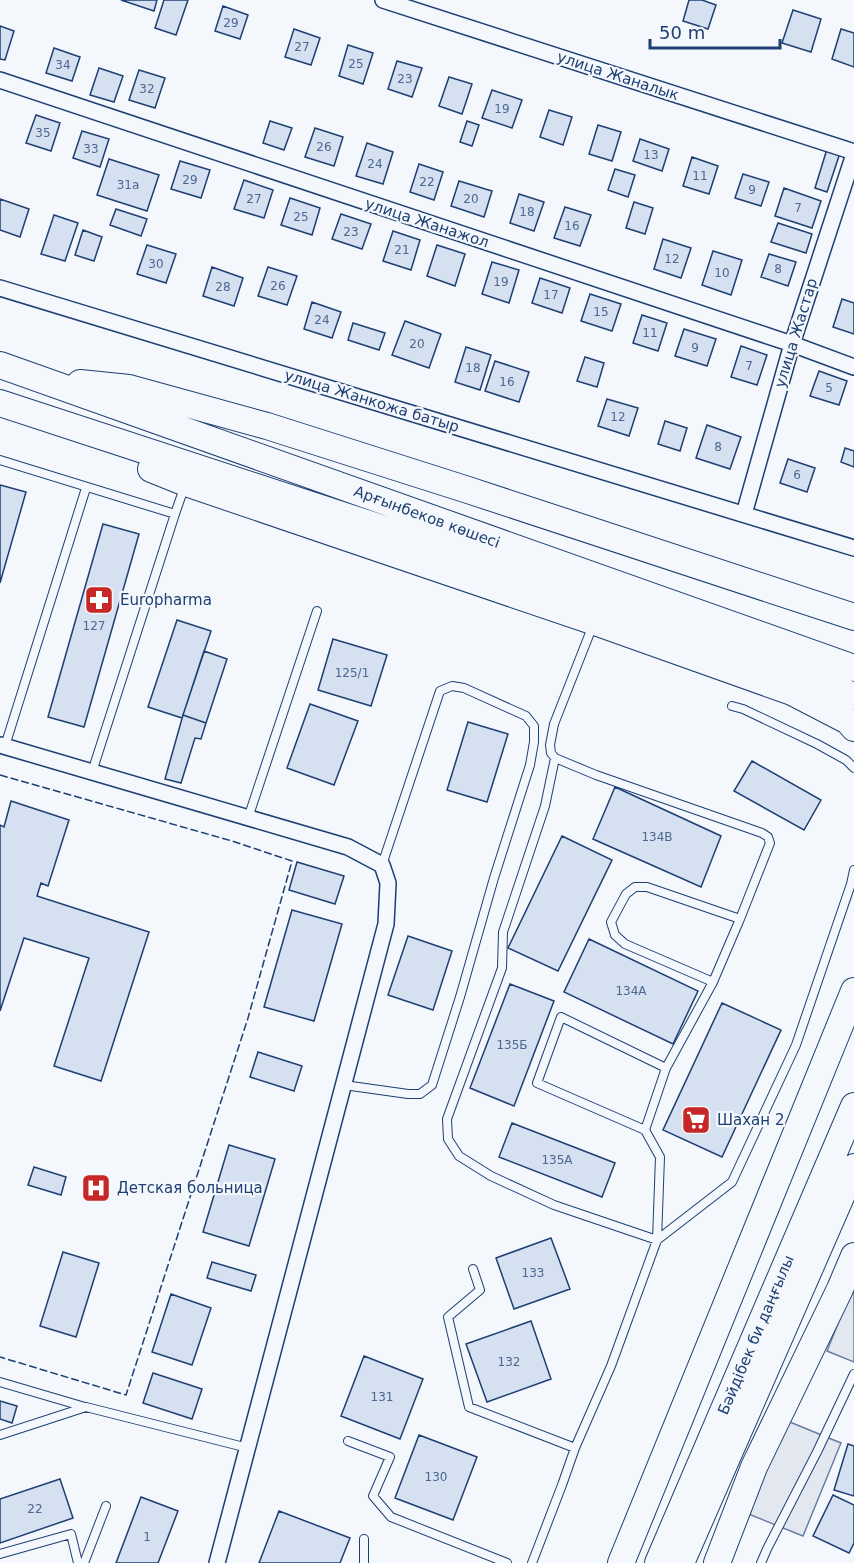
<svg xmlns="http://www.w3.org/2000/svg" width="854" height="1563" font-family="'DejaVu Sans',sans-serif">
<rect width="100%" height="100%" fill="#f4f7fb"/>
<!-- parking -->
<path fill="#e3e8f0" stroke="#687fa3" stroke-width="1.5" d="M854,1284V1362L827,1351Z
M785,1420L841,1443L803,1536L746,1513Z"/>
<!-- building -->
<path fill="#d5e0f0" stroke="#1d3f73" stroke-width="1.5" d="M121,0H157L154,11Z
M164,0H188L176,35L155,28Z
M689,0H702L716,5L708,29L683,21Z
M223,6L248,15L240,39L215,31Z
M793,10L821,19L811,52L782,43Z
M0,26L14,31L5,60L0,59Z
M294,29L320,38L311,65L285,57Z
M841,29L854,33V67L832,59Z
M348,45L373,53L363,84L339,76Z
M54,48L80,57L72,81L46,73Z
M397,61L422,68L412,97L388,89Z
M99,68L123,76L114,102L90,95Z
M139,70L165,78L155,108L129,100Z
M449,77L472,84L462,114L439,106Z
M492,90L522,100L512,128L482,118Z
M549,110L572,117L563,145L540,137Z
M36,115L60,123L51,151L26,143Z
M270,121L292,128L284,150L263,143Z
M467,121L479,125L472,146L460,142Z
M598,125L621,132L612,161L589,154Z
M315,128L343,137L334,166L305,157Z
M82,131L109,139L100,167L73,158Z
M640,139L669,149L662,171L633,161Z
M367,143L393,152L383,184L356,176Z
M827,149L840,153L827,192L815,188Z
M692,157L718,166L709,194L683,186Z
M109,159L159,175L147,211L97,195Z
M180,161L210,170L201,198L171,189Z
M419,164L443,172L434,200L410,192Z
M615,169L635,175L628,197L608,190Z
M743,174L769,182L761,206L735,198Z
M244,180L273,190L264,218L234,209Z
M459,181L492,191L484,217L451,206Z
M784,188L821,201L812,228L775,216Z
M519,194L544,202L534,231L510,223Z
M290,198L320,208L312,235L281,225Z
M0,199L29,209L20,237L0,230Z
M634,202L653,208L645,234L626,228Z
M565,207L591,215L580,246L554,238Z
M116,209L147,219L141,236L110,225Z
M341,214L371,224L362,249L332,239Z
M54,215L78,223L65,261L41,254Z
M778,223L812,234L806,253L771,242Z
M83,230L102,237L94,261L75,255Z
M393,231L420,240L411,270L383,261Z
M663,239L691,248L681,278L654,269Z
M147,245L176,254L166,283L137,274Z
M437,245L465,254L455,286L427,276Z
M713,251L742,260L731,295L702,285Z
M769,254L796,262L788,286L761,277Z
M492,262L519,270L509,303L482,294Z
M212,267L243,278L234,306L203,296Z
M268,267L297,276L287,305L258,296Z
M540,278L570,288L562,313L532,303Z
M590,294L621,304L612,331L581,321Z
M842,299L854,303V334L833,327Z
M312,302L341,312L332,338L304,329Z
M642,315L667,323L658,351L633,343Z
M405,321L441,334L429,368L392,355Z
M353,323L385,333L379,350L348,340Z
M684,329L716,339L707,366L675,356Z
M741,346L767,355L757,385L731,377Z
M466,347L491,355L480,390L455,382Z
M585,357L604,363L597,387L577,381Z
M495,361L529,372L519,402L485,391Z
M819,371L847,381L839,405L810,396Z
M607,399L638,408L629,436L598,426Z
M665,421L687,428L680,451L658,444Z
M707,425L741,437L730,469L696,458Z
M845,448L854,451V467L841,462Z
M788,459L815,468L807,492L780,483Z
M0,485L26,492L0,583Z
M103,524L139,534L84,727L48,717Z
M177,620L211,631L182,718L148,707Z
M333,639L387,655L371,706L318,690Z
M204,651L227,659L206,723L183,715Z
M310,704L358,721L334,785L287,768Z
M183,715L206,723L201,739L195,738L181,783L165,779Z
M468,722L508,734L487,802L447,790Z
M752,761L821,800L804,830L734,791Z
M615,787L721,836L701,887L593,839Z
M11,801L69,820L48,886L41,883L37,896L149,932L101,1081L54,1066L89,958L24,938L0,1011V825L4,827Z
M562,836L612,860L558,971L508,948Z
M297,862L344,876L335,904L289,890Z
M292,910L342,924L314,1021L264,1007Z
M408,936L452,951L433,1010L388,995Z
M589,939L698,991L673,1044L564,992Z
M510,984L554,1001L514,1106L470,1088Z
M722,1003L781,1030L722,1157L663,1130Z
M258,1052L302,1066L294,1091L250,1077Z
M512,1123L615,1163L602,1197L499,1157Z
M229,1145L275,1159L249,1246L203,1232Z
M34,1167L66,1177L61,1195L28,1185Z
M551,1238L570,1289L514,1309L496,1258Z
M63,1252L99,1263L76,1337L40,1326Z
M212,1262L256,1275L251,1291L207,1278Z
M171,1294L211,1308L192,1365L152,1352Z
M531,1321L551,1379L487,1402L466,1344Z
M364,1356L423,1379L400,1439L341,1416Z
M153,1373L202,1389L192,1419L143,1403Z
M0,1401L17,1406L12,1423L0,1419Z
M419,1435L477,1457L453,1520L395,1498Z
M848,1444L854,1446V1496L834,1490Z
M60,1479L73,1518L0,1543V1499Z
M833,1495L854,1505V1543L849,1553L813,1536Z
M141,1497L178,1511L158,1563H116Z
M279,1511L350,1538L340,1563H259Z"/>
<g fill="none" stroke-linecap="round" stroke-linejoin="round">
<!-- service casing -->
<g stroke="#1d3f73" stroke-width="10">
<path id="service" d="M0,460L175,514L92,772
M175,514L184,488
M593,625L554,724L550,745L551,753L555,758L596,775L762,833L768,837L770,843L740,919
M732,706L743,709L817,744L846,760L854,768
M5,746L86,488
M555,758L545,806L503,932L502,968L447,1119L448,1139L459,1156L491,1176L554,1205L657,1240L732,1182L796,1045L851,884L854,870
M248,818L317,611
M344,1085L408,1094H420L432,1085L460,997L494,878L530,765L534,742V726L526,716L464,688L452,686L440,691L382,865
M645,1130L666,1068
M473,1269L480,1290L448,1317L469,1407L575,1448
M0,1382L85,1407
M0,1435L86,1407L248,1448
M348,1441L390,1457L373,1496L391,1517L507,1563
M364,1539V1563
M0,1554L71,1534L78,1563
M84,1563L106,1506
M532,1563L562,1485L575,1448L611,1366L657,1240L660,1157L645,1130L537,1083L561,1017L666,1068L713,982L740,919L647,887H635L626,894L611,922L615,935L625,944L713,982
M761,1563L767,1549L817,1452L854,1374"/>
</g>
<!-- minor casing -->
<g stroke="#1d3f73" stroke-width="18">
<path id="minor" d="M383,0L854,152
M0,80L792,344L854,367
M0,288L854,548
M744,514L792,344L854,154
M0,745L348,847L382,865L388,883L386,924L217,1563"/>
</g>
<!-- primary casing -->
<g stroke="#1d3f73" stroke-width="28">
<path id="primary" d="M0,365L854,668
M80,383L129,388L267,426L468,490L854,617
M0,403L717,638L854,696
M151,469L186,483L595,622L792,692L848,721L854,728
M621,1563L854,991
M658,1563L854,1106
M681,1563L854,1167
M717,1563L754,1467L840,1289L854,1256"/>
</g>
<!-- service -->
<use href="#service" stroke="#f4f7fb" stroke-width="8"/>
<!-- minor -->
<use href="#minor" stroke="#f4f7fb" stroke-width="15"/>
<!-- primary -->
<use href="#primary" stroke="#f4f7fb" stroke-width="26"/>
<!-- fence -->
<path stroke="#1d3f73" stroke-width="1.5" stroke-dasharray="8 3" stroke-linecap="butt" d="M0,775L232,841L292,861L248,1018L126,1395L0,1357"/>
</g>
<!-- icons -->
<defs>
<g id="pharmacy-square" transform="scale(1.5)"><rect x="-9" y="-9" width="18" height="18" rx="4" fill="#c62828" stroke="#f4f7fb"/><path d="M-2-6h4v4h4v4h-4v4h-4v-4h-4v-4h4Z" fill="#fff"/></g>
<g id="supermarket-square" transform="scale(1.5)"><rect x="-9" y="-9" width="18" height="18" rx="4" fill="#c62828" stroke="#f4f7fb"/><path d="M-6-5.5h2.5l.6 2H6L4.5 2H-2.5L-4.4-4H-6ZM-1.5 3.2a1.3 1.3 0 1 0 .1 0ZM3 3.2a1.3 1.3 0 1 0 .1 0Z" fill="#fff"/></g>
<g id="hospital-square" transform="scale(1.5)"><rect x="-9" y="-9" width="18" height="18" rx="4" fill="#c62828" stroke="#f4f7fb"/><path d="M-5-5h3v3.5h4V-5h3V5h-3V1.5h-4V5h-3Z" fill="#fff"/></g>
</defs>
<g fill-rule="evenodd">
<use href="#pharmacy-square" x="99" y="600"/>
<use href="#supermarket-square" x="696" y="1120"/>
<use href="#hospital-square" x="96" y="1188"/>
</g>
<g text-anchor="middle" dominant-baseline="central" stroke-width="4.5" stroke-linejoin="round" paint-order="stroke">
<!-- number labels -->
<g font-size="12" fill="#4b6792">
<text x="231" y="23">29</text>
<text x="302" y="47">27</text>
<text x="356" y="64">25</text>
<text x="63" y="65">34</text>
<text x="405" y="79">23</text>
<text x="147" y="89">32</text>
<text x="502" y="109">19</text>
<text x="43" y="133">35</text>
<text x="324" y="147">26</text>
<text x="91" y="149">33</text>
<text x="651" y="155">13</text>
<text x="375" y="164">24</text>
<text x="700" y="176">11</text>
<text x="190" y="180">29</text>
<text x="427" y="182">22</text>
<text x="128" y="185">31а</text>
<text x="752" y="190">9</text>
<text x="254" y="199">27</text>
<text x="471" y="199">20</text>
<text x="798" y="208">7</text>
<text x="527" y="212">18</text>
<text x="301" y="217">25</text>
<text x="572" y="226">16</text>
<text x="351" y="232">23</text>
<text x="402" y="250">21</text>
<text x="672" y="259">12</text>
<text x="156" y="264">30</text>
<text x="778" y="269">8</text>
<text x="722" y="273">10</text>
<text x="501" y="282">19</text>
<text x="278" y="286">26</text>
<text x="223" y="287">28</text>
<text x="551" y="295">17</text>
<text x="601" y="312">15</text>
<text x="322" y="320">24</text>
<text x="650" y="333">11</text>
<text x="417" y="344">20</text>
<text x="695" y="348">9</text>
<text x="749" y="366">7</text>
<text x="473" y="368">18</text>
<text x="507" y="382">16</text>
<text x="829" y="388">5</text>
<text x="618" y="417">12</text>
<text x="718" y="447">8</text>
<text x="797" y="475">6</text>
<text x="94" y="626">127</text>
<text x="352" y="673">125/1</text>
<text x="657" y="837">134В</text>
<text x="631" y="991">134А</text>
<text x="512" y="1045">135Б</text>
<text x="557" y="1160">135А</text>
<text x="533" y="1273">133</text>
<text x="509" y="1362">132</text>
<text x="382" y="1397">131</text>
<text x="436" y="1477">130</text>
<text x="35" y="1509">22</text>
<text x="147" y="1537">1</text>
</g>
<!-- street labels -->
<g font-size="15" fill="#1d3f73" stroke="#f4f7fb">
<text transform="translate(618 76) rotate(18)">улица Жаналык</text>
<text transform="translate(427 223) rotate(18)">улица Жанажол</text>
<text transform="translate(796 333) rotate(-73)">улица Жастар</text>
<text transform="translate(372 401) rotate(17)">улица Жанкожа батыр</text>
<text transform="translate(427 517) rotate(20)">Арғынбеков көшесі</text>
<text transform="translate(756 1335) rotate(-67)">Бәйдібек би даңғылы</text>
</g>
<!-- poi labels -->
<g font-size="15" fill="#1d3f73" stroke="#f4f7fb" text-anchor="start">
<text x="120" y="600">Europharma</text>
<text x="717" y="1120">Шахан 2</text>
<text x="117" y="1188">Детская больница</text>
</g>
</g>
<!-- scale -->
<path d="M650 39v9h130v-9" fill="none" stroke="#1d3f73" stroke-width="3"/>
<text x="659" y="39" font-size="18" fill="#1d3f73" stroke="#f4f7fb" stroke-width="4.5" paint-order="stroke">50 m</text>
</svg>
